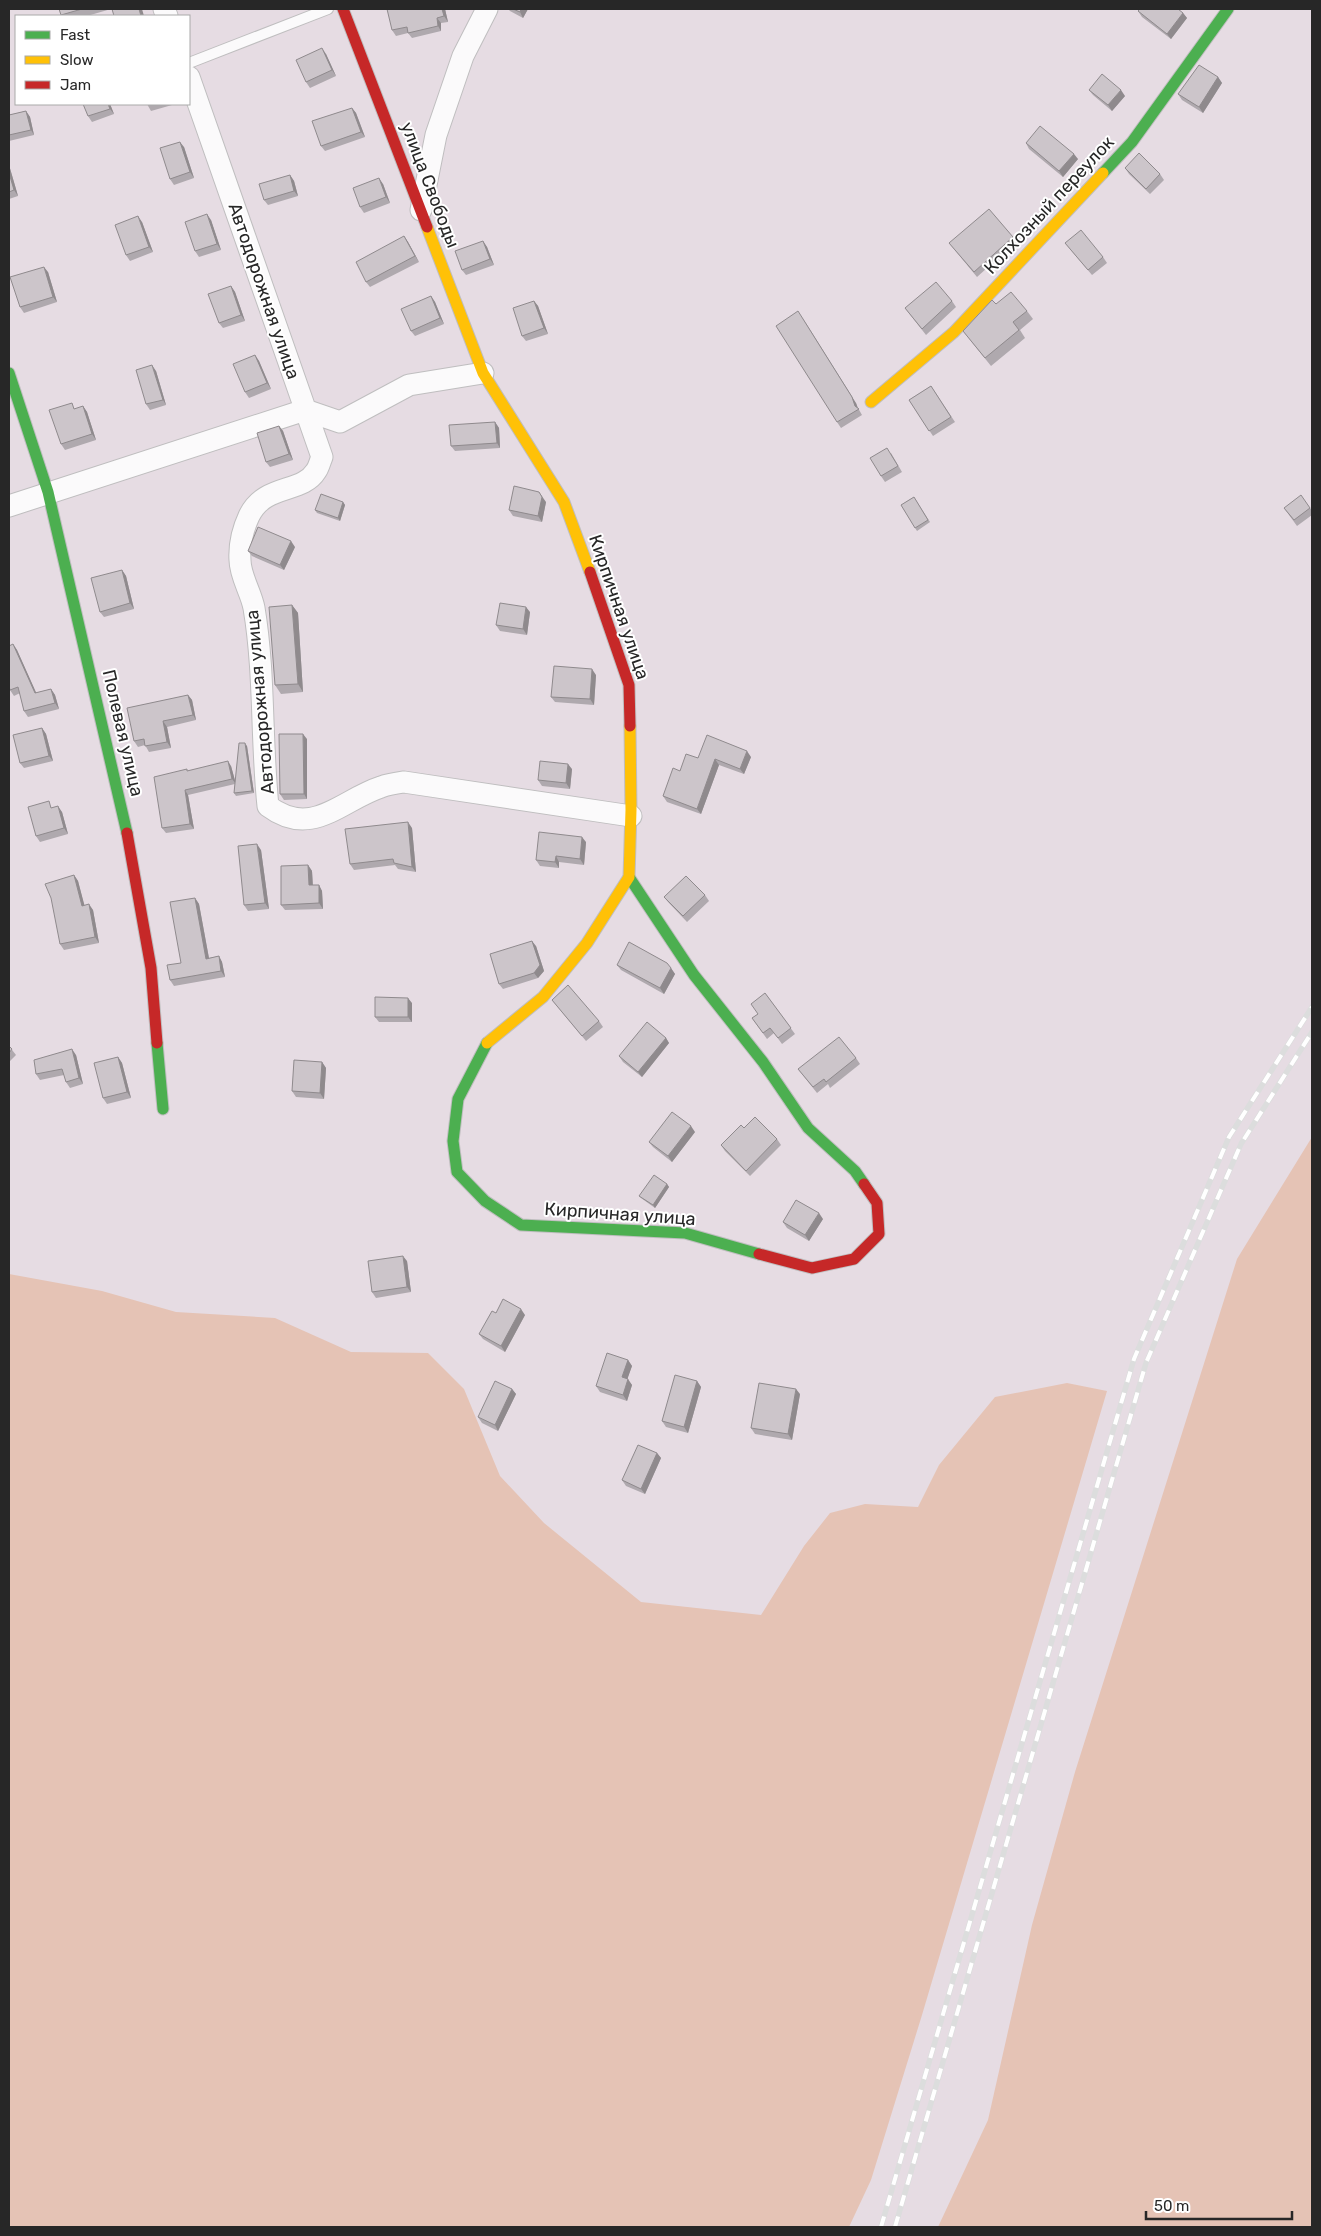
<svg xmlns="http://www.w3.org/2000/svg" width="1321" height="2236" font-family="Rubik,sans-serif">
<rect width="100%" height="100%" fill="#e6dce3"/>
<!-- green -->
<path fill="#e5c3b5" d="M1312,1137V2227H938L988,2120L1032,1925L1075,1772L1237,1259Z
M9,1274L102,1291L176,1312L275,1318L351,1352L428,1353L464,1389L500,1476L544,1523L641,1602L761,1615L804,1546L830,1513L865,1504L918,1507L939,1465L995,1397L1067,1383L1107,1391L922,2015L871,2180L849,2227H9Z"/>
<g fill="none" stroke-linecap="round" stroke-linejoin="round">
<!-- lane casing -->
<g stroke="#bfbebf" stroke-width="12">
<path id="lane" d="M189,63L328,9"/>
</g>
<!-- street casing -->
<g stroke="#bfbebf" stroke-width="23">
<path id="street" d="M164,9L167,16
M189,77L322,457C320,461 319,467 316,471C302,494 265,483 249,516C242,531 239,544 240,560C240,576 251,592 254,608C265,673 261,741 268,806C312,839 341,800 381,787C389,784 397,783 404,782L631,816
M421,210L436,135L463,56L487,9
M9,506L305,410L340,422L409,385L483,373"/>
</g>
<!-- fast casing -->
<g stroke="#bfbebf" stroke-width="13">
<path id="fast" d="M1103,173L1132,142L1228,9
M9,373L48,492L127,833
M629,877L694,975L763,1062L808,1128L855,1171L864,1184
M157,1043L163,1109
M487,1043L458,1099L453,1141L457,1172L485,1201L521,1225L685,1233L759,1254"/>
</g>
<!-- slow casing -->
<g stroke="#bfbebf" stroke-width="13">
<path id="slow" d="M427,227L483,373L564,502L590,572
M871,402L954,332L1103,173
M487,1043L543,997L587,943L629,877L631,810L630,726"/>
</g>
<!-- jam casing -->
<g stroke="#bfbebf" stroke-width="13">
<path id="jam" d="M343,9L427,227
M590,572L629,685L630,726
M127,833L151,968L157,1043
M759,1254L812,1268L854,1259L879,1234L877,1203L864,1184"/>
</g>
<!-- lane -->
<use href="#lane" stroke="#fbfafb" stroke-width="10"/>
<!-- street -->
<use href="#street" stroke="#fbfafb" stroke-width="21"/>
<!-- fast -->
<use href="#fast" stroke="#4caf50" stroke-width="11"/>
<!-- slow -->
<use href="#slow" stroke="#ffc107" stroke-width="11"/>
<!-- jam -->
<use href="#jam" stroke="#c62828" stroke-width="11"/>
<!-- rail casing -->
<g stroke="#dcdddd" stroke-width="5.5">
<path id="rail" d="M881,2227L1134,1359L1229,1137L1312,1007
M895,2227L1146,1363L1241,1144L1312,1032"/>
</g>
<!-- rail -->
<use href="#rail" stroke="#fff" stroke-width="4" stroke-dasharray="11" stroke-linecap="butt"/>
</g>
<!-- wall -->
<path fill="#afa9ae" d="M59,9H111L87,16H62Z
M445,9L448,22L441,23V31L412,38L408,33L396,36L392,30Z
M508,9H528L523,18L510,11Z
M1138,11L1183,13L1187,18L1171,39L1142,17Z
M326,54L336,76L310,88L306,82Z
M1218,77L1222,83L1203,113L1182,100L1178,94Z
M1089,90L1125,96L1112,111L1093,95Z
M83,104H110L114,114L92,122L88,116Z
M147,104H172V105L151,111Z
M352,108L356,113L365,137L325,151L321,146Z
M26,111L30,117L34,135L9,141V115Z
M1026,143L1078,159L1063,177L1029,149Z
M184,147L194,178L174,185L170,179Z
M9,165L18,196L9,199Z
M1125,168L1160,174L1164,180L1150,194L1129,174Z
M290,175L294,181L298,196L268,205L264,200Z
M383,184L390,203L364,213L360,207Z
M211,220L221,250L199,257L195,251Z
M142,222L153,252L130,261L126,255Z
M404,236L408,242L419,262L370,287L366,282Z
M1013,237L1016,242L977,277L949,243Z
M483,241L487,247L494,265L466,275L462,270Z
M1065,243L1103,257L1107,263L1092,275Z
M48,272L57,302L24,313L20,307Z
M231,286L235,292L245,321L223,328L219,323Z
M431,296L435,302L444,324L415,336L411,331Z
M534,301L538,306L548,334L526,341L522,336Z
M952,301L956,307L926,335L905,308Z
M996,304L1027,311L1033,319L1020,330L1025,338L991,366L963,331Z
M255,355L259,361L271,389L249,398L245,392Z
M156,371L166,405L150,410L146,404Z
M931,386L955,422L933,436L909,400Z
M856,403L858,408L862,415L841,428L837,422Z
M83,406L87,412L96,440L65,450L61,444Z
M495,422L499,428L500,448L455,451L451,446Z
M279,426L283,431L293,460L270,467L266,462Z
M891,453L902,472L885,482L881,476Z
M914,497L930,522L917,531L901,505Z
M343,502L345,505L340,521L317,513L315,510Z
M546,502L542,522L513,516L509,510Z
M1284,508H1310L1312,510V515L1297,526Z
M295,547L284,570L252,556L248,551Z
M122,570L126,576L134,609L104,617L100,612Z
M292,605L298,613L303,692L281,694L275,685Z
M530,612L527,635L500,631L496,625Z
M13,644L17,650L36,693L51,689L55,695L59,709L28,717L24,711L20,693L14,696L10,690Z
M596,675L594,705L555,702L551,697Z
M188,695L192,700L196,720L167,727L171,748L149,752L145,745L138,747L134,741Z
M42,728L46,734L53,761L24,768L20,763Z
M307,739V799L284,800L280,794Z
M247,746L254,793L236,796L234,793L235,784L188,795L194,829L166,833L162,828L188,771L231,766L235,781Z
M751,757L744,774L719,765L701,814L667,802L663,796L680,771L698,758Z
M572,769L570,789L542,786L538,780Z
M53,808L62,812L68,834L40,842L36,836Z
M412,828L416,872L398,869L395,865L354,870L350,864Z
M586,842L584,865L559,862V868L540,866L536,860Z
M261,850L269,909L248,911L244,905Z
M308,865L312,871L313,885H319L322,891L323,909L285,910L281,905Z
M74,875L78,881L84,905L93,910L99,943L64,950L60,944Z
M705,895L709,901L687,922L668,902L664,897Z
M195,898L199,904L209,958L219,956L222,962L225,977L174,986L170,980L181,963Z
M536,946L544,971L538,978L503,989L499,984Z
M667,963L675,974L664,994L621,970L617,965Z
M765,993L795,1034L782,1044L774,1033L767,1039L752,1018L758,1014Z
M552,1000L599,1021L603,1027L586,1041Z
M412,1003V1022H379L375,1017Z
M666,1038L669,1043L642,1077L623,1062L619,1056Z
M9,1046L16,1055L9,1062Z
M76,1055L83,1084L70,1088L66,1082L64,1075L40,1080L36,1074Z
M118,1057L122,1063L131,1098L107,1104L103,1098Z
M856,1058L860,1064L830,1088L828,1084L817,1093L798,1069Z
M322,1062L326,1068L324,1099L296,1097L292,1091Z
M744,1128L777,1139L781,1145L750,1176L725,1151L721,1145Z
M695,1132L672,1162L653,1147L649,1142Z
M667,1184L669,1187L655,1208L641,1198L639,1196Z
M823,1219L809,1241L787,1228L783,1222Z
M407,1261L411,1292L376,1298L372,1292Z
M496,1313L525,1315L505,1352L483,1339L479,1334Z
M628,1360L632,1366L627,1379L632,1385L627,1401L600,1392L596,1386Z
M697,1381L701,1387L688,1433L666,1427L662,1421Z
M512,1389L516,1394L498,1431L482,1423L478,1417Z
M800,1394L792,1440L755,1434L751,1428Z
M657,1453L661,1458L645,1494L626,1486L622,1480Z"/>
<!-- shaded-wall -->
<path fill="#8f8a8d" d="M139,9H142L144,16H141Z
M442,9H445L448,22L444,16Z
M521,9H528L523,18L520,12Z
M1183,13L1187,18L1171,39L1167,34Z
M437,18L441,23V31L438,26Z
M322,48L326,54L336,76L332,70Z
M1218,77L1222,83L1203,113L1199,107Z
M1121,90L1125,96L1112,111L1108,105Z
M108,104H110L114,114L110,109Z
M352,108L356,113L365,137L361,132Z
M26,111L30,117L34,135L31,130Z
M180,142L184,147L194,178L190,172Z
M1074,154L1078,159L1063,177L1059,171Z
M9,165L18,196L14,190L9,173Z
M290,175L294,181L298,196L294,191Z
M379,178L383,184L390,203L386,197Z
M207,214L211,220L221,250L217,244Z
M138,216L142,222L153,252L149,247Z
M404,236L408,242L419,262L415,256Z
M483,241L487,247L494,265L490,259Z
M44,267L48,272L57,302L53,297Z
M231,286L235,292L245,321L241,315Z
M431,296L435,302L444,324L440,318Z
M534,301L538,306L548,334L544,328Z
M802,317L856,403L858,409L857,410Z
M255,355L259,361L271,389L267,383Z
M152,365L156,371L166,405L163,400Z
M83,406L87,412L96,440L92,434Z
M495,422L499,428L500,448L497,443Z
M279,426L283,431L293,460L289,454Z
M539,492L546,502L542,522L538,516Z
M343,502L345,505L340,521L338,518Z
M291,541L295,547L284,570L280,565Z
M122,570L126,576L134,609L130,603Z
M292,605L298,613L303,692L298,684Z
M526,607L530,612L527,635L523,629Z
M13,644L17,650L39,699L35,693Z
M592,669L596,675L594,705L590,699Z
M51,689L55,695L59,709L55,703Z
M188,695L192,700L196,720L193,715Z
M163,721L167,727L171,748L167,742Z
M42,728L46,734L53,761L49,756Z
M303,734L307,739V799L304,794Z
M245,743L247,746L254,793L252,791Z
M747,751L751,757L744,774L740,769Z
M715,759L719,765L701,814L697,809Z
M228,761L231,766L236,784L232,779Z
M568,764L572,769L570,789L566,783Z
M185,790L188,795L194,829L190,824Z
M58,806L62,812L68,834L64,828Z
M408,822L412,828L416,872L412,867Z
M582,837L586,842L584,865L580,859Z
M257,844L261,850L269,909L265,903Z
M556,856L559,862V868L555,862Z
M308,865L312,871L313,891L309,885Z
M74,875L78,881L86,911L82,906Z
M319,885L322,891L323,909L319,903Z
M195,898L199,904L210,964L206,959Z
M89,904L93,910L99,943L95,937Z
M532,941L536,946L544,971L538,978L534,973Z
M219,956L222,962L225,977L221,971Z
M671,968L675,974L664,994L660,988Z
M408,998L412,1003V1022L408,1017Z
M666,1038L669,1043L642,1077L638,1072Z
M72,1049L76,1055L83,1084L79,1078Z
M118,1057L122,1063L131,1098L127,1092Z
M322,1062L326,1068L324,1099L320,1093Z
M691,1126L695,1132L672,1162L668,1156Z
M667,1184L669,1187L655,1208L653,1205Z
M819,1213L823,1219L809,1241L805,1235Z
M403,1256L407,1261L411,1292L407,1287Z
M521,1309L525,1315L505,1352L501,1346Z
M628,1360L632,1366L626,1383L622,1377Z
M628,1379L632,1385L627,1401L623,1395Z
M697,1381L701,1387L688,1433L684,1427Z
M512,1389L516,1394L498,1431L495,1425Z
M796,1389L800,1394L792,1440L788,1434Z
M657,1453L661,1458L645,1494L641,1489Z"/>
<!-- building -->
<path fill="#ccc5ca" stroke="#8f8a8d" d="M59,9H82L61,15Z
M112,9H139L141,16H114Z
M387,9H442L444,16L437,18L438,26L408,33L407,27L392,30Z
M513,9H521L520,12Z
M1140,9H1178L1183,13L1167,34L1138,11Z
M322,48L332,70L306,82L296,60Z
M1199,65L1218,77L1199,107L1178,94Z
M1102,74L1121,90L1108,105L1089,90Z
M83,104H108L110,109L88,116Z
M352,108L361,132L321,146L312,121Z
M26,111L31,130L9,135V115Z
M1040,126L1074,154L1059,171L1026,143Z
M180,142L190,172L170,179L160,148Z
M1139,153L1160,174L1146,189L1125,168Z
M9,173L14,190L9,192Z
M290,175L294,191L264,200L259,184Z
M379,178L386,197L360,207L353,188Z
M989,209L1013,237L974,272L949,243Z
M207,214L217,244L195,251L185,222Z
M138,216L149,247L126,255L115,225Z
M1081,230L1103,257L1088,270L1065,243Z
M404,236L415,256L366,282L356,262Z
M483,241L490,259L462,270L455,251Z
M44,267L53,297L20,307L10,277Z
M936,282L952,301L922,329L905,308Z
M231,286L241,315L219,323L208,294Z
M1011,292L1027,311L1013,322L1019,330L985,358L963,331L992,300L996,304Z
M431,296L440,318L411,331L401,309Z
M534,301L544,328L522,336L513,308Z
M798,311L852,397L855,406L859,409L837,422L776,326Z
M255,355L267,383L245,392L233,364Z
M152,365L163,400L146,404L136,370Z
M931,386L951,417L929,431L909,400Z
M72,403L74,409L83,406L92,434L61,444L49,410Z
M495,422L497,443L451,446L449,425Z
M279,426L289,454L266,462L257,433Z
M887,448L898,466L881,476L870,458Z
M514,486L539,492L542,497L538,516L509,510Z
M321,494L343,502L338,518L315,510Z
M1301,495L1310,508L1294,520L1284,508Z
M914,497L928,520L915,528L901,505Z
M258,527L291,541L280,565L248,551Z
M122,570L130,603L100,612L91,578Z
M500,603L526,607L523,629L496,625Z
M292,605L298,684L275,685L269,607Z
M13,644L35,693L51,689L55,703L24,711L18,687L10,690L9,686V646Z
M554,666L592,669L590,699L551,697Z
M188,695L193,715L163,721L167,742L145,746L144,739L134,741L127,708Z
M42,728L49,756L20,763L13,735Z
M279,734H303L304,794H280Z
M707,735L747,751L740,769L715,759L697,809L663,796L673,768L680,771L686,754L698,758Z
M239,743H245L252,791L234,793Z
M228,761L232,779L185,790L190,824L162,828L154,777L187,769V771Z
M540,761L568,764L566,783L538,780Z
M49,801L51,808L58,806L64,828L36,836L28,807Z
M408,822L412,867L394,863L393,859L350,864L345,829Z
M539,832L582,837L580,859L556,856L555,862L536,860Z
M257,844L265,903L244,905L238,846Z
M308,865L309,885H319V903L281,905V866Z
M74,875L82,906L89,904L95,937L60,944L51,898L45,884Z
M686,876L705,895L683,916L664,897Z
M195,898L206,959L219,956L221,971L170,980L167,965L181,963L170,902Z
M532,941L540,965L534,973L499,984L490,954Z
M629,942L667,963L671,968L660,988L617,965Z
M568,985L599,1021L582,1036L552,1000Z
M765,993L791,1028L778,1038L770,1028L763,1033L752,1018L758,1014L751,1004Z
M375,997L408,998V1017H375Z
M647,1022L666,1038L638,1072L619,1056Z
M839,1037L856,1058L826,1082L824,1079L813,1087L798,1069Z
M9,1046L12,1049L9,1053Z
M72,1049L79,1078L66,1082L62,1069L36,1074L34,1060Z
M118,1057L127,1092L103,1098L94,1063Z
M294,1060L322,1062L320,1093L292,1091Z
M672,1112L691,1126L668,1156L649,1142Z
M755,1117L777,1139L746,1171L721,1145L741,1125L744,1128Z
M654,1175L667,1184L653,1205L639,1196Z
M796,1200L819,1213L805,1235L783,1222Z
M403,1256L407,1287L372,1292L368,1261Z
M503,1299L521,1309L501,1346L479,1334L492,1311L496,1313Z
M607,1353L628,1360L622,1377L628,1379L623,1395L596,1386Z
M675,1375L697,1381L684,1427L662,1421Z
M495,1381L512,1389L495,1425L478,1417Z
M759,1383L796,1389L788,1434L751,1428Z
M638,1445L657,1453L641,1489L622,1480Z"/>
<g text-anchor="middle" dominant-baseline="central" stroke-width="4" stroke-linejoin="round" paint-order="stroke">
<!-- street labels -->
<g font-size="18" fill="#272727" stroke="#fff">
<text transform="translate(430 185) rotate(69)">улица Свободы</text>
<text transform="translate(1049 205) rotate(-47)">Колхозный переулок</text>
<text transform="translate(264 291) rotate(71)">Автодорожная улица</text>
<text transform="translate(619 607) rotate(71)">Кирпичная улица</text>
<text transform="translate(260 702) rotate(-95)">Автодорожная улица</text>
<text transform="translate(123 733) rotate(77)">Полевая улица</text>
<text transform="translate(620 1214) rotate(4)">Кирпичная улица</text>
</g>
</g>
<!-- border -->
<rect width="1321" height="2236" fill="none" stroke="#272727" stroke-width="20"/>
<!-- legend -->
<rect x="15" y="15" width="175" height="90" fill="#ffffff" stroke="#a9a9a9"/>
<rect x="25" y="31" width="25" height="8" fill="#4caf50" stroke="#a9a9a9"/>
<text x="60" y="40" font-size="15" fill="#272727">Fast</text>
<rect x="25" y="56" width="25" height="8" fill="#ffc107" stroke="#a9a9a9"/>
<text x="60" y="65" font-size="15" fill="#272727">Slow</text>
<rect x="25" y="81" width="25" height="8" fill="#c62828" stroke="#a9a9a9"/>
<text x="60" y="90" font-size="15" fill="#272727">Jam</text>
<!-- scale -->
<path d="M1146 2211v8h146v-8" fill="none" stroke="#272727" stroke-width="2.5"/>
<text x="1154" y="2211" font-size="15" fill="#272727" stroke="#ffffff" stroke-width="4" paint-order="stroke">50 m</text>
</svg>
